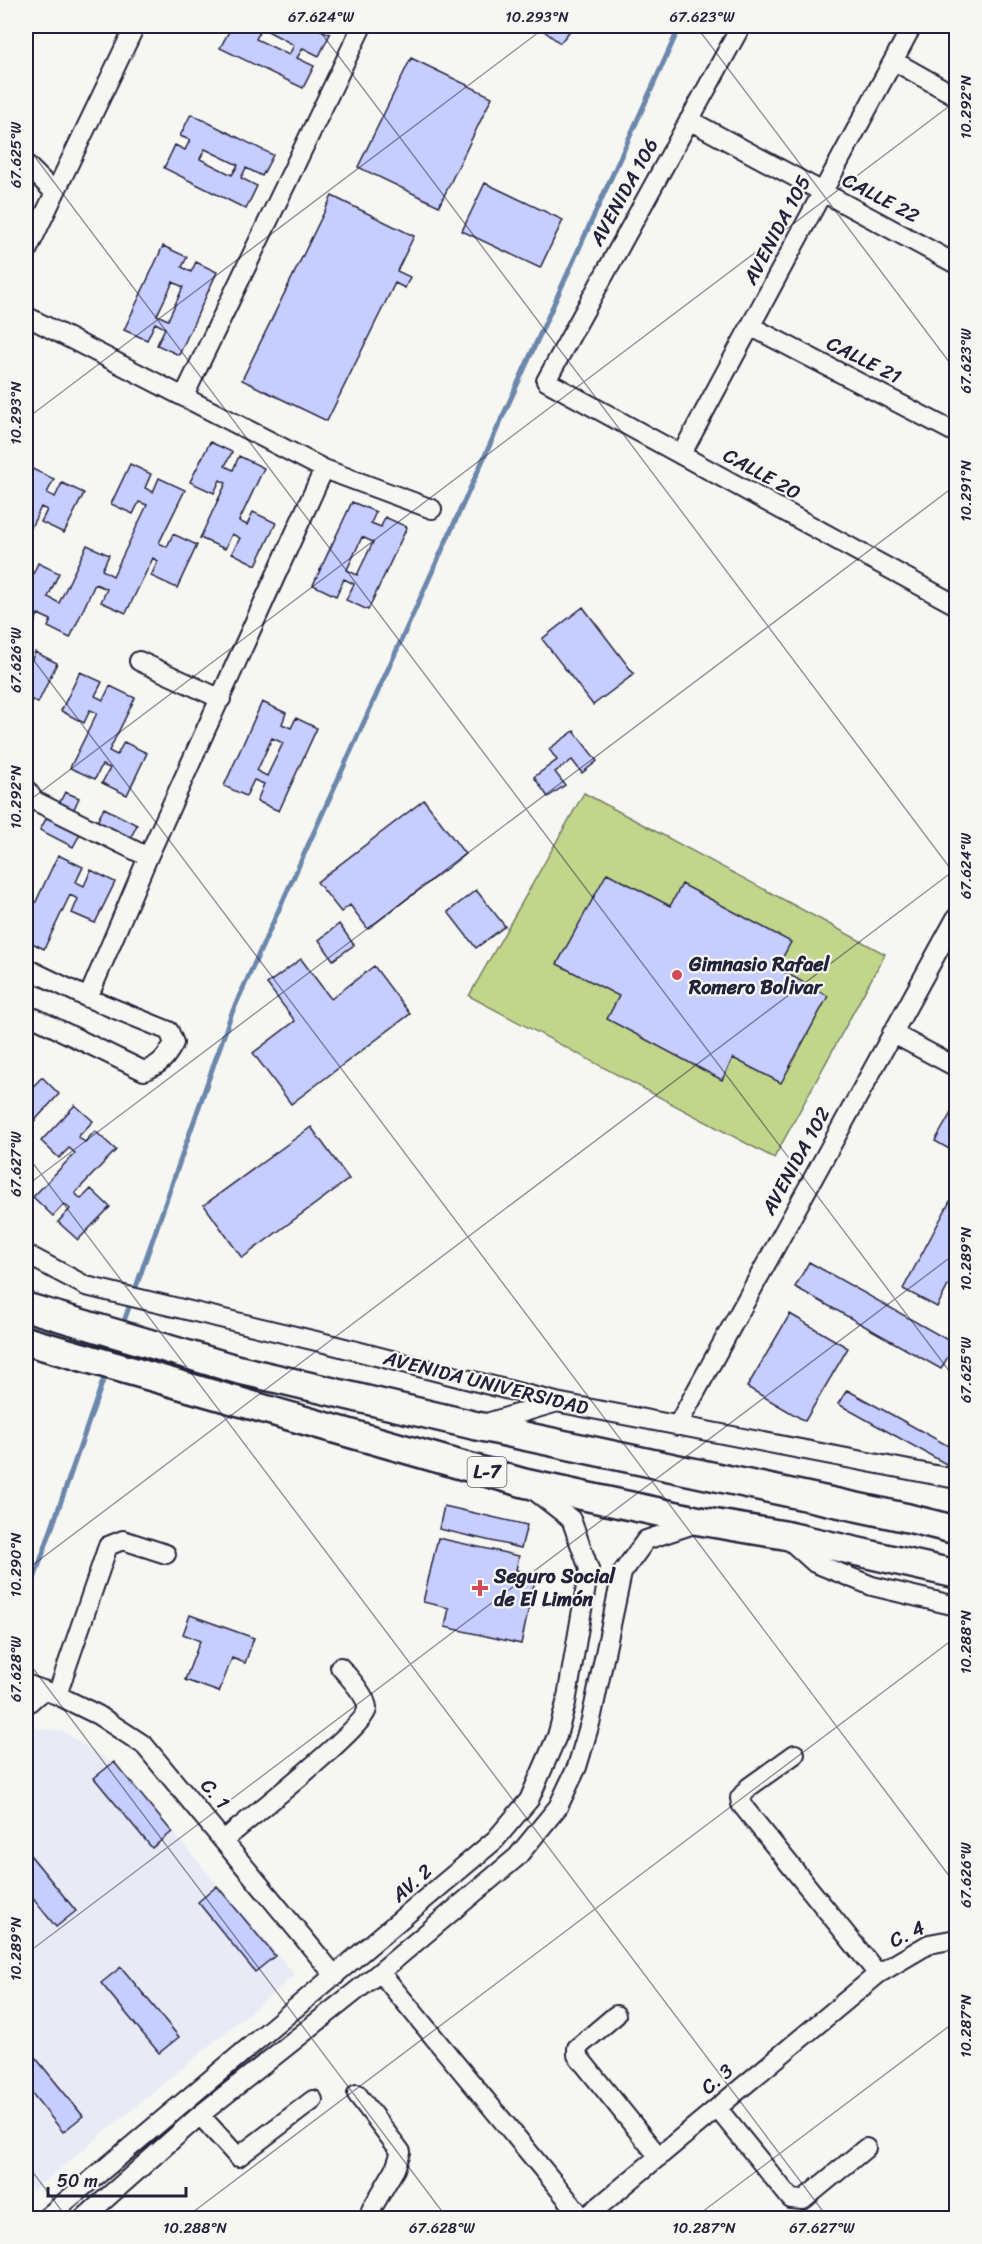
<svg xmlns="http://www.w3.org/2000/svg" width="982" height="2244" font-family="Sriracha,sans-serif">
<rect width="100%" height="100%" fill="#f6f6f2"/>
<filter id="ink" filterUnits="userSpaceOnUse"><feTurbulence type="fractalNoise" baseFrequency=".0167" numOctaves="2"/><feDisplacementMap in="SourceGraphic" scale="12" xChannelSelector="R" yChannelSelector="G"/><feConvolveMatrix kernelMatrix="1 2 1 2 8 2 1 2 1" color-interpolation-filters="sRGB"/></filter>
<g filter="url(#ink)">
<!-- built -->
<path fill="#e8eaf6" d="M27,1727L64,1732L116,1766L295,1975L33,2191L26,2183Z"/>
<!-- green -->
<path fill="#c2d68b" stroke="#727c63" stroke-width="1.5" d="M584,793L885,954L774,1158L469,996Z"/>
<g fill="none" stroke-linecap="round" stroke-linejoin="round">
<!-- stream -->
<path stroke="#6c87ac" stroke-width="5" d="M136,1287L231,1015L680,26
M123,1324L129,1307
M26,1602L105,1375"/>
</g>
<!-- building -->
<path fill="#c6cdff" stroke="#22223b" stroke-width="1.5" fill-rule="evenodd" d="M232,26L242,29L244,26H312L330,34L319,56L303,48L297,58L314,66L303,88L220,48ZM262,28L294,45L289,55L256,39Z
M549,26H570L573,27L560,43L544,31Z
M411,58L492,97L439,206L358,167Z
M191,114L273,155L262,176L246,168L241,178L257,186L246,209L164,168L175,145L185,150L190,140L180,136ZM205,149L238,165L232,175L200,159Z
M485,183L563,220L540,268L462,231Z
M332,196L414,236L397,271L410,277L405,288L395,283L327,421L242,380Z
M163,246L187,257L182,267L191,272L196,262L217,272L179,355L157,345L165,328L155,323L147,340L124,330ZM173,282L183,287L168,320L157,315Z
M210,442L232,452L225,466L233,470L239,456L264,468L239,521L247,525L253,512L276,523L256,565L232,553L240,538L232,534L225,549L200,538L226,483L220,480L214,493L190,482Z
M130,464L151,474L145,488L153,492L159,478L185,490L159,543L167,547L173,534L197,545L177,588L151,576L158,561L153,558L126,613L101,602L107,589L95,584L70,638L48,627L51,620L38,614L35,622L26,617V590L38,563L59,573L48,597L59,603L87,545L109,555L102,570L113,576L147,505L139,502L133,514L111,504Z
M28,467L54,479L47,493L55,497L62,483L84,493L64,533L41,522L47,510L41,507L26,538V474Z
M352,502L376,512L371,523L381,527L385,517L407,527L368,610L346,600L354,584L344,579L336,596L313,585ZM362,537L373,542L357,575L347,570Z
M583,607L634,674L593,705L542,639Z
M35,652L57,663L38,703L26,697V666L28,667Z
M80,672L102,682L95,696L103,700L110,686L135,698L109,751L117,755L124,742L147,753L127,795L102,783L110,768L102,765L95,779L70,768L97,713L90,710L84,723L61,711Z
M262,702L286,713L282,724L291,728L296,718L317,728L279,811L257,801L264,784L254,780L246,796L224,786ZM272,738L283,743L267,776L257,771Z
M574,731L597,761L582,773L572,760L555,772L565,785L548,797L534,777L557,760L549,749Z
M65,792L79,798L72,813L58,806Z
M424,800L465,854L368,929L350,905L341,912L317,882Z
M104,808L137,825L130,839L97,822Z
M47,817L80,834L73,847L40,830Z
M58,855L83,867L76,882L84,886L91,870L115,882L95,923L72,913L78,899L70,895L44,949L26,940V891L32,894L26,907L32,910Z
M607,873L670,906L682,884L791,942L777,968L828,996L781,1083L733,1058L722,1080L607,1019L619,996L557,964Z
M476,890L505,926L476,948L448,912Z
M339,924L354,945L333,960L319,940Z
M301,959L331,999L374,966L410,1014L291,1104L253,1053L295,1021L267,984Z
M42,1077L59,1094L26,1130V1090L28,1092Z
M75,1105L93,1121L78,1137L85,1142L95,1131L116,1150L75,1193L81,1199L91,1189L110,1207L78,1240L58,1222L70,1209L64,1204L53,1216L33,1197L75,1153L69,1148L59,1158L41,1141Z
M951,1113L956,1116V1153L935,1141Z
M311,1127L349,1179L242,1258L204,1205Z
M956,1190V1270L937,1307L903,1289Z
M809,1262L955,1344L941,1369L795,1287Z
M790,1314L848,1348L805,1421L747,1387Z
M847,1390L954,1449L946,1464L838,1404Z
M444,1506L527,1525L521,1548L439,1529Z
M438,1538L519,1556L516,1570L536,1575L521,1644L445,1627L449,1608L423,1602Z
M190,1615L254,1638L245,1663L232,1658L219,1692L185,1680L200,1641L183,1634Z
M114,1762L172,1832L152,1848L94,1778Z
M26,1850L76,1911L56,1927L26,1890Z
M217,1886L275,1956L255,1972L198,1902Z
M121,1967L179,2037L159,2053L101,1983Z
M26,2046L83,2116L63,2132L26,2086Z"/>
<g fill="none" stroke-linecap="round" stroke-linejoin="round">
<!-- street casing -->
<g stroke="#22223b" stroke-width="22">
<path id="street" d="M741,26L546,381L956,605
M894,61L956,96
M689,120L956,264
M26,164L55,193
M26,253L135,26
M26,316L324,469L432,509
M750,326L956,433
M184,396L362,26
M681,455L912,26
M139,661L221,699
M26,789L35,801L148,857
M26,968L88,998L169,1031L174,1043C166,1058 160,1065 144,1071L35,1018
M88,998L148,857L324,469
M892,1033L956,1067
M26,1254L86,1286L333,1345L556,1402L956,1479
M480,1425L554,1403
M677,1426L956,918
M786,1537L815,1563L872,1586L956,1606
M26,1684L57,1695L98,1715L144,1745L335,1976
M57,1695L108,1546L123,1540L166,1554
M26,1705L43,1690
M795,1754L749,1787L740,1798L741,1804L878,1974
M224,1840C245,1822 365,1727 367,1709C368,1698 348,1676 340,1667
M380,1972L583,2218
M616,2015L577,2048V2055L659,2157
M357,2094L401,2152L395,2169L371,2210L372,2218
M717,2108L791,2199L803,2200L866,2148
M200,2115L238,2157L313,2100
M46,2218L495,1840L529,1800L557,1736L566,1703L589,1569L571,1519L531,1488
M84,2218L200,2115L380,1972L517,1857L558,1807L577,1767L591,1720L622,1573L646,1540L700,1522
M585,2218L878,1974L929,1944L956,1939"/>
</g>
<!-- primary casing -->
<g stroke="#22223b" stroke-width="32">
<path id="primary" d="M26,1307L236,1369L477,1426L908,1518L956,1530
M26,1341L524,1483L700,1521L784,1535L956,1574"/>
</g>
<!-- street -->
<use href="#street" stroke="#f6f6f2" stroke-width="18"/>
<!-- primary -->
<use href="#primary" stroke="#f6f6f2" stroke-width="27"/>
</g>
</g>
<!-- ticks -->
<path fill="none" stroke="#22223b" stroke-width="1.5" stroke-opacity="0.45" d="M316,26L956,876M696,26L956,371M26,35L38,26M26,145L956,1380M26,419L547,26M26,650L956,1885M26,803L956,101M26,1154L828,2218M26,1186L956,485M26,1570L956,869M26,1659L447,2218M26,1954L956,1253M26,2163L67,2218M185,2218L956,1637M694,2218L956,2021"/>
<!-- markers -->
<g fill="#d1495b" stroke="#f6f6f2" stroke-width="2">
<circle cx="677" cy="975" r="6"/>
<path d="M477 1579h6v6h6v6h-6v6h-6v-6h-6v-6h6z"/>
</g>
<g text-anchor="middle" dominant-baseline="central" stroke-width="4.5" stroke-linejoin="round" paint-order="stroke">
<!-- shield labels -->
<rect fill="#f6f6f2" stroke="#626272" stroke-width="1.5" x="467.5" y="1457" width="39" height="30" rx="4.5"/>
<g font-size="18" font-weight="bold" fill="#22223b">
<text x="487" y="1472">L-7</text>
</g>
<!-- street labels -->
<g font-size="20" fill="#22223b" stroke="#f6f6f2">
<text transform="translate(624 192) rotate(-61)">AVENIDA 106</text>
<text transform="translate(881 198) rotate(28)">CALLE 22</text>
<text transform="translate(777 230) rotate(-62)">AVENIDA 105</text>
<text transform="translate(864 360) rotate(27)">CALLE 21</text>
<text transform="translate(762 474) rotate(29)">CALLE 20</text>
<text transform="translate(796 1161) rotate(-61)">AVENIDA 102</text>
<text transform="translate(486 1383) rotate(14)">AVENIDA UNIVERSIDAD</text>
<text transform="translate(215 1794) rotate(50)">C. 1</text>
<text transform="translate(412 1883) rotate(-41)">AV. 2</text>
<text transform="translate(907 1934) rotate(-26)">C. 4</text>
<text transform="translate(717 2079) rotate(-40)">C. 3</text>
</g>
<!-- poi labels -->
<g font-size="20" font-weight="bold" fill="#22223b" stroke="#f6f6f2" text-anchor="start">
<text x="689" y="964">Gimnasio Rafael<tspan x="689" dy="23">Romero Bolivar</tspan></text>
<text x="494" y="1576">Seguro Social<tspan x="494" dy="23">de El Limón</tspan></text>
</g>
</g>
<!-- margin -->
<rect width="982" height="2244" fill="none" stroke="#f6f6f2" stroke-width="66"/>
<!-- scale -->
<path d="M48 2187v9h138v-9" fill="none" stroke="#22223b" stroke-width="3"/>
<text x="57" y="2187" font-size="18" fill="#22223b" stroke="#f6f6f2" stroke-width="4.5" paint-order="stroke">50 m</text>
<rect x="33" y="33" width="916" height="2178" fill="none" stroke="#22223b" stroke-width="2"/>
<g font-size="15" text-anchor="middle" fill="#22223b">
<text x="321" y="22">67.624°W</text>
<text x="537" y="22">10.293°N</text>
<text x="702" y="22">67.623°W</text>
<text transform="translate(966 107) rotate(-90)" y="5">10.292°N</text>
<text transform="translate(16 155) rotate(-90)" y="5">67.625°W</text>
<text transform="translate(966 361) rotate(-90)" y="5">67.623°W</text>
<text transform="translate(16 413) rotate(-90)" y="5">10.293°N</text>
<text transform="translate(966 491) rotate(-90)" y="5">10.291°N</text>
<text transform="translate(16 660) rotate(-90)" y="5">67.626°W</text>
<text transform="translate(16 797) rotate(-90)" y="5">10.292°N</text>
<text transform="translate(966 866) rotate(-90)" y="5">67.624°W</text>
<text transform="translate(16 1164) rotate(-90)" y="5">67.627°W</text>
<text transform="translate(966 1259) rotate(-90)" y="5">10.289°N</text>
<text transform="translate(966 1370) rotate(-90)" y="5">67.625°W</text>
<text transform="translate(16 1565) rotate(-90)" y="5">10.290°N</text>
<text transform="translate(966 1642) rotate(-90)" y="5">10.288°N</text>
<text transform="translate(16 1669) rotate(-90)" y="5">67.628°W</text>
<text transform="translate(966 1875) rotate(-90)" y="5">67.626°W</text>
<text transform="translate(16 1949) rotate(-90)" y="5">10.289°N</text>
<text transform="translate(966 2026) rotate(-90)" y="5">10.287°N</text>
<text x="195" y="2233">10.288°N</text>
<text x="442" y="2233">67.628°W</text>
<text x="704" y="2233">10.287°N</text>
<text x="822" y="2233">67.627°W</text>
</g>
</svg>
